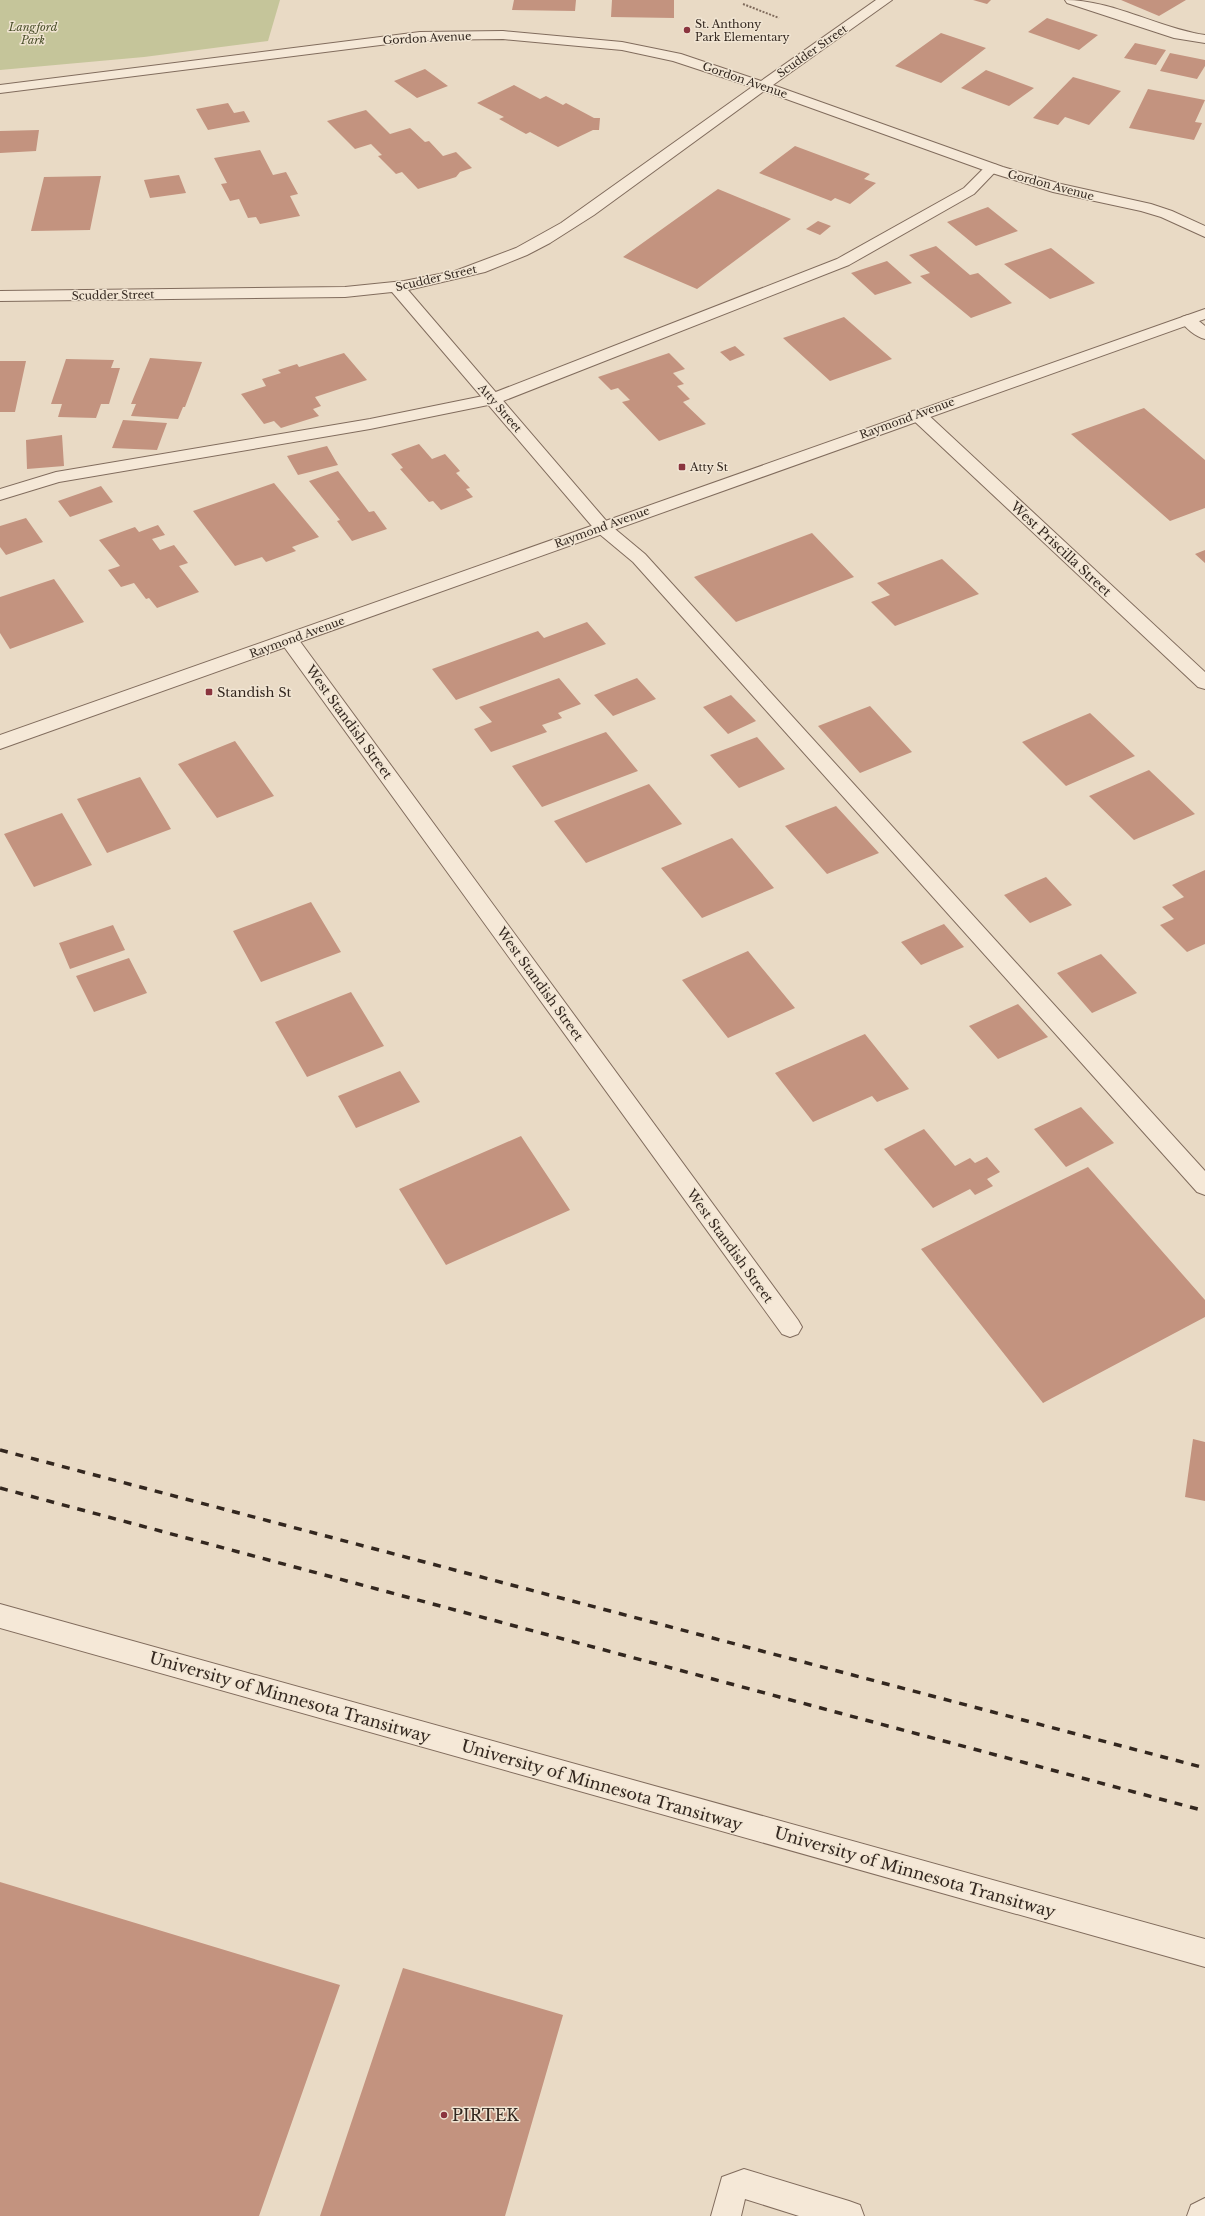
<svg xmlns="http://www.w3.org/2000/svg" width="1205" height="2216" font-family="'Libre Baskerville',serif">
<rect width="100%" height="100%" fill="#e9dac5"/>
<!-- green -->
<path fill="#c5c59a" d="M0,0H280L268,41L144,57L0,70Z"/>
<!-- building -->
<path fill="#c3937f" d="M514,0H576L575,11L512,10Z
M612,0H674V18L611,17Z
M973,0H991L987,4Z
M1121,0H1186L1159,16Z
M1047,18L1098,35L1079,50L1028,32Z
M941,33L986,48L941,83L895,66Z
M1135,43L1166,50L1156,65L1124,58Z
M1170,53L1205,60V66L1197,79L1160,71Z
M425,69L448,86L417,98L394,81Z
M986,70L1034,88L1009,106L961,88Z
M1073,77L1121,91L1089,125L1065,117L1058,125L1033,118Z
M514,85L540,99L546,96L563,105L566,103L594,118H600L599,130H593L558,147L530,132L526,134L499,119L504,117L477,103Z
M1148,89L1205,100L1195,122L1202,123L1194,140L1129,128Z
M228,103L234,113L244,111L250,122L208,130L196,109Z
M366,110L390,134L410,128L425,142L429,141L443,156L456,152L472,168L460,172L456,177L418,189L402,172L396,174L378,156L382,155L371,144L355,149L327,121Z
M39,130L36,151L0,153V131Z
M795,146L870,174L864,179L876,183L850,204L835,198L831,201L759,173Z
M260,150L273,175L286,172L298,194L290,196L300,216L260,224L256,217L248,218L239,199L230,201L221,184L227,183L214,158Z
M179,175L186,193L150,198L144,180Z
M101,176L90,230L31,231L44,177Z
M718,189L791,219L697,289L623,257Z
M988,207L1018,231L976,246L947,222Z
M818,221L831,226L820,235L806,229Z
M936,246L970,275L978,273L1012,303L971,318L920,276L930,273L909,255Z
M1051,248L1095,283L1050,299L1004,264Z
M887,261L912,283L875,295L851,273Z
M844,317L892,359L830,381L783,338Z
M735,346L745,355L730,361L720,352Z
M344,353L367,380L315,397L321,406L313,409L319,416L281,428L274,421L264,424L241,394L266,386L262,379L281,373L278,370L297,364L299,367Z
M669,353L685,369L673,373L684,384L677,386L690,399L683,402L706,424L659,441L622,402L630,400L618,388L611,390L598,377Z
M150,358L202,362L185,407H183L178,419L131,416L136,404H131Z
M66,359L114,360L111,368H120L109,404H101L96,418L58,417L62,404H51Z
M0,361H26L15,412H0Z
M1144,408L1205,460V508L1170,521L1071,434Z
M123,420L167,423L157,450L112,448Z
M62,435L64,466L27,469L26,440Z
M419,444L432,459L445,454L460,471L456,473L470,488L466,489L473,497L441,510L433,501L429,502L400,469L403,468L391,454Z
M327,446L338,465L298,475L287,456Z
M338,471L369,512L374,511L387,529L352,541L337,521L340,520L309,481Z
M274,483L319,537L292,547L296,551L266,562L262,557L235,566L193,511Z
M101,486L113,502L70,517L58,501Z
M26,518L43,542L6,555L0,547V526Z
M158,525L165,535L152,539L160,550L174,545L188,563L179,566L199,592L157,608L149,598L146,599L134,583L121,587L108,570L120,566L99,540L135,527L139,532Z
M812,533L854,577L736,622L694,577Z
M1205,550V563L1195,554Z
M942,559L979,594L895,626L871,602L890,595L877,583Z
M54,579L84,622L10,649L0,633V597Z
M587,622L606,644L456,700L432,669L538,631L544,638Z
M559,678L581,704L558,713L562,718L542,725L547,732L491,752L474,729L492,722L479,707Z
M637,678L656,699L613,716L594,695Z
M731,695L756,721L728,734L703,707Z
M870,706L912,752L860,773L818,726Z
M1090,713L1135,756L1066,786L1022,742Z
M606,732L638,771L542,807L512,766Z
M757,737L785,769L739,788L710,755Z
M235,741L274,796L217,818L178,764Z
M1149,770L1195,814L1134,840L1089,796Z
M140,777L171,829L107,853L77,799Z
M649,784L682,824L586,863L554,821Z
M836,806L879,853L827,874L785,826Z
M62,813L92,865L34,887L4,834Z
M732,838L774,888L702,918L661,868Z
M1205,870V944L1187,952L1160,925L1174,919L1162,907L1184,897L1172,885Z
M1046,877L1072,905L1030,923L1004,895Z
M311,902L341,952L261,982L233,931Z
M944,924L964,947L921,965L901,942Z
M113,925L125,950L70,969L59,943Z
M748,951L795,1008L728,1038L682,980Z
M1101,954L1137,993L1092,1013L1057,973Z
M129,958L147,993L94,1012L76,976Z
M351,992L384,1046L307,1077L275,1022Z
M1018,1004L1048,1037L998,1059L969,1026Z
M865,1034L909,1089L877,1102L872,1096L813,1122L775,1073Z
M400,1071L420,1102L356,1128L338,1096Z
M1081,1107L1114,1143L1066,1167L1034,1129Z
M924,1129L955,1166L970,1158L975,1163L987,1157L1000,1172L987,1179L993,1186L975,1195L970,1189L933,1208L884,1149Z
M521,1136L570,1210L446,1265L399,1189Z
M1088,1167L1205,1300V1317L1043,1403L921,1249Z
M1193,1439L1205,1442V1501L1185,1497Z
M0,1882L340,1985L259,2216H0Z
M403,1968L563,2015L505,2216H320Z"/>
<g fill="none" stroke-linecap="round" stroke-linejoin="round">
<!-- service casing -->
<g stroke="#816c5d" stroke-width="2">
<path id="service" d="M1065,0C1113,0 1158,28 1205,35V43L1174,38L1067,3Z
M992,164L997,165L999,168L974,194L849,265L498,403L370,429L59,482L0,500V489L56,472L370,419L488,395L837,259L964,188L987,165Z
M1188,315L1194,317L1205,326V339C1196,337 1185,328 1180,320L1182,317Z
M603,522L609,524L645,554L1205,1171V1195L1197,1192L633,562L597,532L594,528L597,524Z
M0,1604L1205,1939V1967L0,1628Z
M744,2169L849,2201L860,2205L864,2216H799L745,2199L741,2216H711L722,2177Z
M1205,2198V2216H1187L1191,2205Z"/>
</g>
<!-- minor casing -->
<g stroke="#816c5d" stroke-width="2">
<path id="minor" d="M876,0H892L773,85L1003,167L1061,184L1151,204L1172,211L1205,226V237L1161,217L1141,211L1053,192L992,173L764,91L594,215L550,243L527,255L485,272L408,290L609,524L612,528L609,532L603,534L597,532L392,292L345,297L0,301V291L345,287L404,281L455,271L516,248L561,223L752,87L673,61L622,50L503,39L420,40L0,93V85L420,32L503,31L622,42L681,54L761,81Z
M918,410L924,411L1205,672V689L1198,687L912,419L910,415L912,411Z
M289,634L296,636L798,1320L802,1327L798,1334L790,1337L782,1334L282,644L280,640L282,636Z"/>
</g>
<!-- tertiary casing -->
<g stroke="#816c5d" stroke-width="2">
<path id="tertiary" d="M1205,309V319L0,749V735Z"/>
</g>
<!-- path -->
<path stroke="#816c5d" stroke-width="2" stroke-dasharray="2 1.5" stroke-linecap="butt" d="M743,4L779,18"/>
<!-- service -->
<use href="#service" fill="#f5e8d7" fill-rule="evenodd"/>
<!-- minor -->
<use href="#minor" fill="#f5e8d7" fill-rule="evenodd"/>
<!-- tertiary -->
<use href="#tertiary" fill="#f5e8d7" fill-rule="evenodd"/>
<!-- rail -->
<path stroke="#33271f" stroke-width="3.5" stroke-dasharray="8 8" stroke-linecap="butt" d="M0,1450L1205,1768
M0,1488L1205,1811"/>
</g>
<!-- markers -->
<g fill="#8a343e" stroke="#f1e5d3" stroke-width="1.5">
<circle cx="687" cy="30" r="4"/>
<rect x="678" y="463" width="8" height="8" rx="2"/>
<rect x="205" y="688" width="8" height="8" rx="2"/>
<circle cx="444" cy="2115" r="4"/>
</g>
<g text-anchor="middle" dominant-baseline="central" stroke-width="3" stroke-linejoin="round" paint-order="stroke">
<!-- far-poi labels -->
<g font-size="11" fill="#33271f" stroke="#f1e5d3" text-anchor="start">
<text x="695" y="24">St. Anthony<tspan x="695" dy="13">Park Elementary</tspan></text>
<text x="690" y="467">Atty St</text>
</g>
<!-- far-park labels -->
<g font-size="11" font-style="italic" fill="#484d28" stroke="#f1e5d3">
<text x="33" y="27">Langford<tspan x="33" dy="13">Park</tspan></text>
</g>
<!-- far-street labels -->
<g font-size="11" fill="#33271f" stroke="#f1e5d3">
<text transform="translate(427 38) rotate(-3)">Gordon Avenue</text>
<text transform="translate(812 51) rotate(-35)">Scudder Street</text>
<text transform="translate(745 80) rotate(19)">Gordon Avenue</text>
<text transform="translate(1051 185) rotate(15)">Gordon Avenue</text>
<text transform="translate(436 278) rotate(-13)">Scudder Street</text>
<text transform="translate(113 295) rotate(-1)">Scudder Street</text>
<text transform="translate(500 408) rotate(49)">Atty Street</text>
<text transform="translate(907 418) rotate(-20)">Raymond Avenue</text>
<text transform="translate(602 527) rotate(-20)">Raymond Avenue</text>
<text transform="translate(297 637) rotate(-20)">Raymond Avenue</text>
</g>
<!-- street labels -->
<g font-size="13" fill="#33271f" stroke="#f1e5d3">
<text transform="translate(1061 549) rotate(43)">West Priscilla Street</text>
<text transform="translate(349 722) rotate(54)">West Standish Street</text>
<text transform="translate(540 984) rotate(54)">West Standish Street</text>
<text transform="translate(730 1246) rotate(54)">West Standish Street</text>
</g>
<!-- poi labels -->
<g font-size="13" fill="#33271f" stroke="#f1e5d3" text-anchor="start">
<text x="217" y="692">Standish St</text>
</g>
<!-- near-street labels -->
<g font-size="16" fill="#33271f" stroke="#f1e5d3">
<text transform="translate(290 1697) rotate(16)">University of Minnesota Transitway</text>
<text transform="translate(602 1785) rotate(16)">University of Minnesota Transitway</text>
<text transform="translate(915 1872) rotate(16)">University of Minnesota Transitway</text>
</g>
<!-- near-poi labels -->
<g font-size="16" fill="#33271f" stroke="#f1e5d3" text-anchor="start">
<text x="452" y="2115">PIRTEK</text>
</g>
</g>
</svg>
